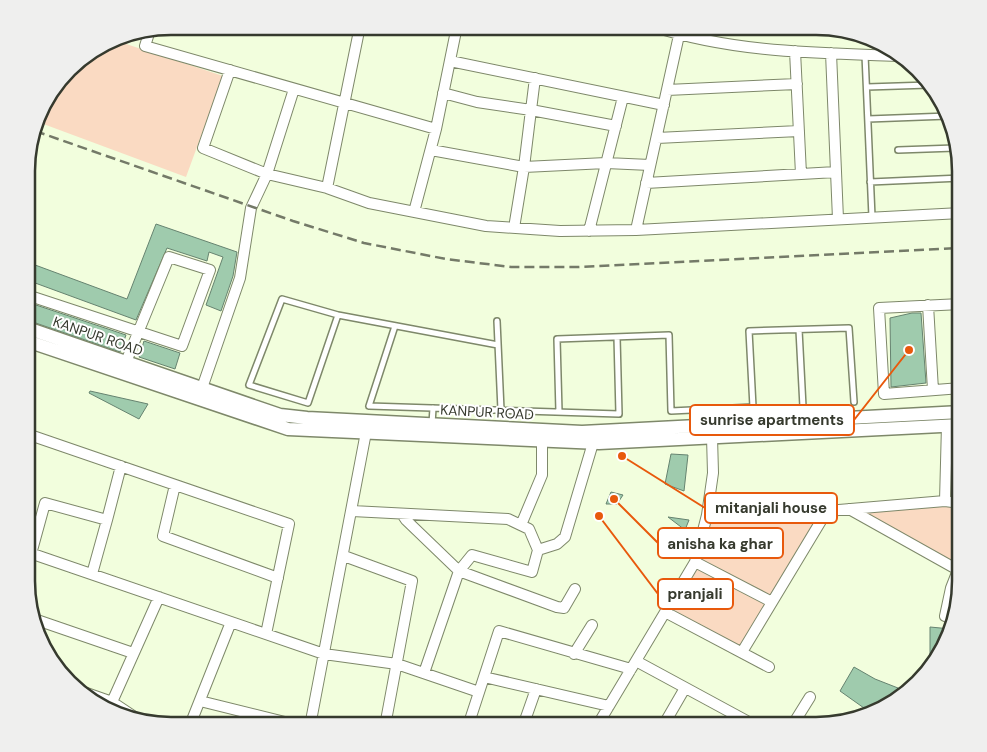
<svg xmlns="http://www.w3.org/2000/svg" width="987" height="752" font-family="'DM Sans',sans-serif">
<rect width="100%" height="100%" fill="#f2fedd"/>
<!-- green -->
<path fill="#fadac2" d="M114,40L223,76L186,177L38,122L46,99L76,62Z
M960,506V565L958,570L856,508Z
M827,511L742,652L665,612L695,562L707,515Z"/>
<!-- building -->
<path fill="#9fcbad" stroke="#668370" d="M156,224L237,252L233,276L221,311L206,305L223,257L209,252L207,261L167,248L136,320L27,280V262L127,299Z
M27,302L126,335L120,352L27,320Z
M912,313H921L926,383L891,387L890,318Z
M144,341L180,353L175,369L139,357Z
M90,391L148,404L139,419L89,393Z
M671,454L688,455L684,491L665,484Z
M611,492L623,495L617,504H606Z
M668,517L689,520L685,530Z
M930,627L951,629L950,636L930,668Z
M854,667L875,679L898,688L887,705L880,711L871,713L840,691Z"/>
<g fill="none" stroke-linecap="round" stroke-linejoin="round">
<!-- service casing -->
<g stroke="#7e886a" stroke-width="8">
<path id="service" d="M865,55L872,217
M867,87L929,85
M868,119L948,116
M898,150L955,148
M870,182L961,178
M338,315L308,403L249,385L282,299L338,315L498,345
M497,321L501,410
M395,326L369,406L619,414L617,337
M799,330L803,407
M559,412L557,339L669,335L671,411L753,407L749,331L849,328L854,402
M432,424L433,408"/>
</g>
<!-- minor casing -->
<g stroke="#7e886a" stroke-width="12">
<path id="minor" d="M652,26C733,53 818,53 902,56
M150,30L145,46L436,129
M795,51L801,174
M831,53L838,219
M902,56L906,62L912,64
M450,61L664,105
M230,70L203,148L267,174L327,188L369,203L486,226L560,231L636,230L961,213
M535,78L531,110L616,126
M667,90L797,84
M443,93L477,102L531,110L524,167L606,163L650,165
M657,138L799,131
M431,150L524,167L514,228
M646,183L836,172
M327,188L360,26
M414,212L436,129L457,26
M636,230L681,26
M589,231L623,97
M27,295L182,346L210,270L169,257L126,362
M928,305L933,390
M202,388L240,278L251,208L267,174L294,89
M961,388L884,394L879,308L961,304
M27,434L289,524L266,634
M175,485L163,536L278,578
M945,501L960,503
M849,509L958,570
M352,511L508,519L529,529L538,550L532,572L472,555L459,571L406,520L402,514
M707,515L827,511L945,501L947,425
M107,520L121,466
M521,525L542,475V442
M538,550L557,544L565,537L593,443
M27,552L324,654L397,664L479,692
M31,554L45,503L107,520L92,574
M344,556L412,581L385,726
M695,562L772,602
M665,612L769,667
M34,619L133,653
M954,620L945,616L951,588L960,565
M742,652L827,511
M574,654L592,625
M636,661L756,726
M424,673L459,571L557,607L564,608L575,589
M484,677L609,706
M75,689L112,702L139,720
M200,701L301,726
M112,702L159,597
M190,725L231,622
M310,726L367,427
M468,726L499,631L631,669
M523,726L536,689
M597,726L695,562L707,515L713,473L712,437
M663,726L685,688
M792,726L810,697"/>
</g>
<!-- tertiary casing -->
<g stroke="#7e886a" stroke-width="15">
<path id="tertiary" d="M27,328L280,415L307,418L582,432L961,412
M27,341L288,429L599,443L961,425"/>
</g>
<!-- service -->
<use href="#service" stroke="#fff" stroke-width="5"/>
<!-- minor -->
<use href="#minor" stroke="#fff" stroke-width="10"/>
<!-- tertiary -->
<use href="#tertiary" stroke="#fff" stroke-width="12"/>
<!-- rail -->
<path stroke="#747a68" stroke-width="2.5" stroke-dasharray="10 5" stroke-linecap="butt" d="M35,131L293,221L364,243L446,259L511,267H579L961,248"/>
</g>
<g text-anchor="middle" dominant-baseline="central" stroke-width="4" stroke-linejoin="round" paint-order="stroke">
<!-- street labels -->
<g font-size="14" fill="#363a2e" stroke="#fff">
<text transform="translate(98 336) rotate(19)">KANPUR ROAD</text>
<text transform="translate(487 412) rotate(3)">KANPUR ROAD</text>
</g>
</g>
<!-- crop -->
<path d="M0 0H987V752H0ZM171 35H816A136 136 0 0 1 952 171V581A136 136 0 0 1 816 717H171A136 136 0 0 1 35 581V171A136 136 0 0 1 171 35Z" fill="#efefee" fill-rule="evenodd"/>
<path fill="none" stroke="#363a2e" stroke-width="2.5" d="M171 35H816A136 136 0 0 1 952 171V581A136 136 0 0 1 816 717H171A136 136 0 0 1 35 581V171A136 136 0 0 1 171 35Z"/>
<!-- callouts -->
<path fill="none" stroke="#e8590c" stroke-width="2" d="M909 350L854 420M622 456L705 508M614 499L658 543M599 516L658 594"/>
<g fill="#e8590c" stroke="#fff" stroke-width="2">
<circle cx="909" cy="350" r="5"/>
<circle cx="622" cy="456" r="5"/>
<circle cx="614" cy="499" r="5"/>
<circle cx="599" cy="516" r="5"/>
</g>
<g fill="#fff" stroke="#e8590c" stroke-width="2">
<rect x="690" y="405" width="164" height="30" rx="5"/>
<rect x="705" y="493" width="132" height="30" rx="5"/>
<rect x="658" y="528" width="125" height="30" rx="5"/>
<rect x="658" y="579" width="75" height="30" rx="5"/>
</g>
<g font-size="15" text-anchor="middle" font-weight="bold" fill="#363a2e">
<text x="772" y="425">sunrise apartments</text>
<text x="771" y="513">mitanjali house</text>
<text x="720" y="549">anisha ka ghar</text>
<text x="695" y="599">pranjali</text>
</g>
</svg>
